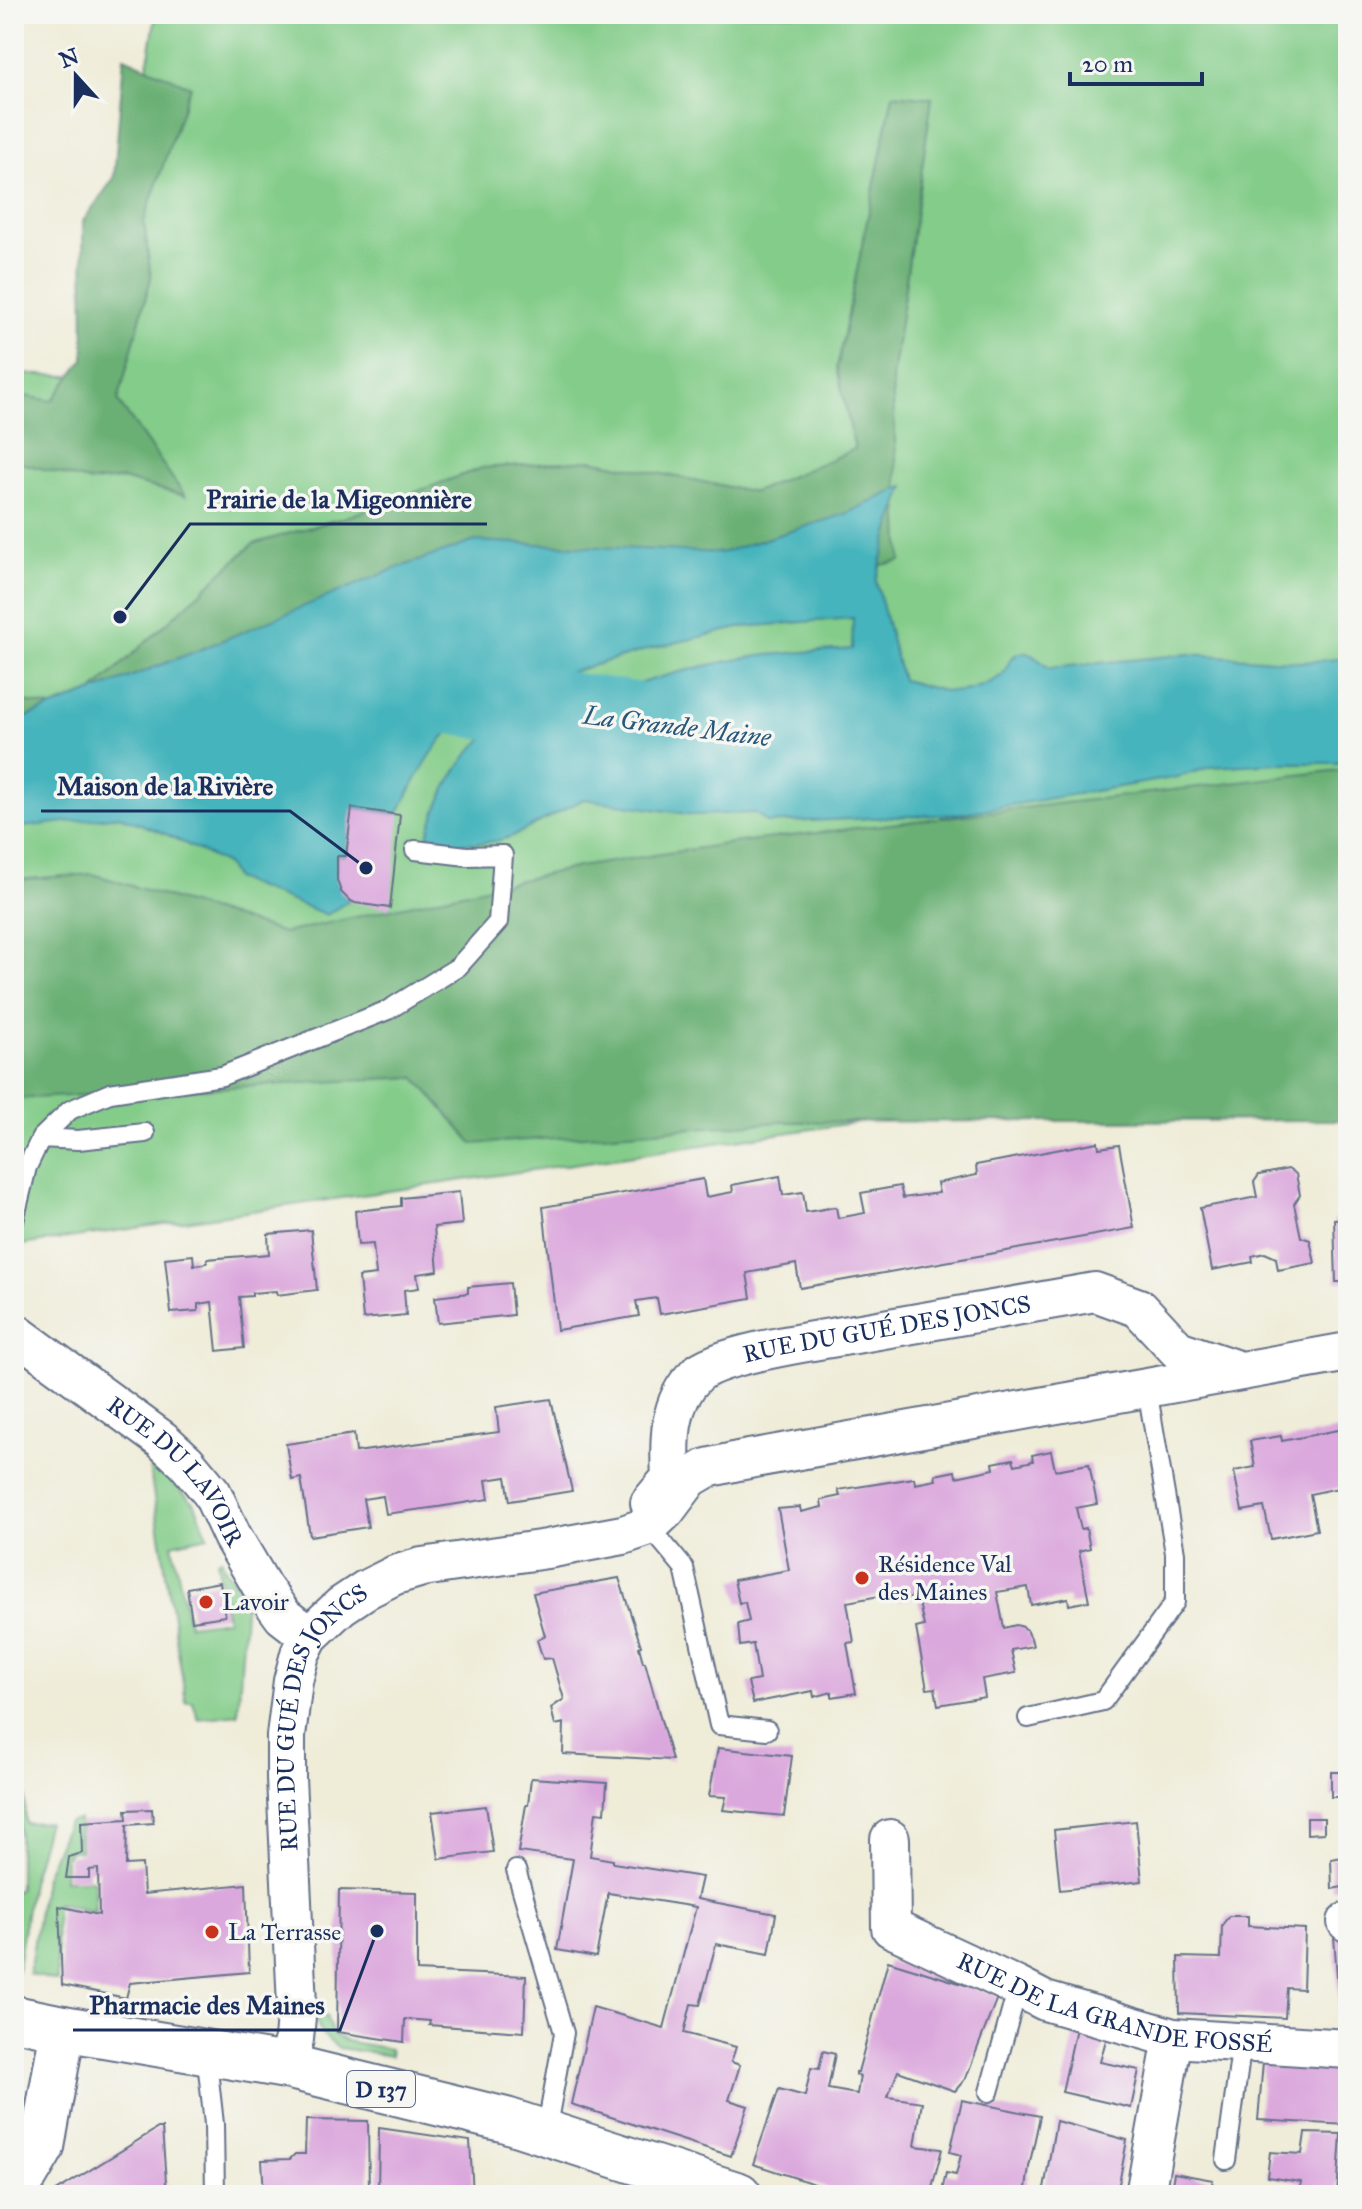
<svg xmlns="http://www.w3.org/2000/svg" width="1362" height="2209" font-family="'IM FELL Great Primer',serif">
<rect width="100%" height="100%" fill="#f6f6f2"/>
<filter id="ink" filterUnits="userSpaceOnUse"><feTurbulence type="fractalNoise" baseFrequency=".0125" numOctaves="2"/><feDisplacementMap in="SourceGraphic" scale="16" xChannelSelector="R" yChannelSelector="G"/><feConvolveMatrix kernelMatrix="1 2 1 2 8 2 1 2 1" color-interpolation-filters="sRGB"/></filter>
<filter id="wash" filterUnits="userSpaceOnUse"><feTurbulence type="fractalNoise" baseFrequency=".006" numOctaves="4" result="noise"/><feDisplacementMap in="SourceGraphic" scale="32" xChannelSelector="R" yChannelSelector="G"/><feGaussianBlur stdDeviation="1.8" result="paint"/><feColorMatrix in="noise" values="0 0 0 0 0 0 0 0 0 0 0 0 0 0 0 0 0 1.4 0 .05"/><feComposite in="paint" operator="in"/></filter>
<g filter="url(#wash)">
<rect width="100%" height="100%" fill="#efecd8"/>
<!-- green -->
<path fill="#83cc89" stroke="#4f7e74" stroke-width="2" d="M156,14H1348V1089L1058,1093L14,1246V374L96,377Z
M148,1458L195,1504L208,1536L172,1544L189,1625L227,1620L217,1560L221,1558L226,1571L246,1595L238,1714L198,1719L193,1702H186Z
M14,1688L24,1777L25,1823L48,1822L31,1882L17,1972L14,1971V1891L19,1890V1785L14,1781Z
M79,1820L80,1850L71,1851L65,1858L64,1880H94L95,1912L56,1903L57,1981L29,1974L44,1879L68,1822Z
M314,2016H326L333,2034L346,2041L390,2049L391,2056L339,2048L322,2034Z"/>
<!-- forest -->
<path fill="#6ab075" stroke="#42706a" stroke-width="2" d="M124,57L190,86L144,221L151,278L118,401L185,496L122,479L91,482L14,461V394L52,401L84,359L83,221L114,178Z
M893,94L932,98L892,378L901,561L14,746V700L71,711L253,544L352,515L482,468L591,460L754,492L855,449L837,368Z
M1348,769V1120L781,1122L473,1144L415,1077L14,1099V880L93,874L284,933L578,867L732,843Z"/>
<!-- water -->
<path fill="#44b4bc" stroke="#30728d" stroke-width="2" d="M905,486L893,519L876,581L902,680C921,684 943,694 963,691C974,689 994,682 1003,674C1007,669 1008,662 1012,658C1025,644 1039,660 1049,668L1189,654L1303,662L1348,658V763H1277L1211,767L1178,777L957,814L767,823L756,813L694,815L584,799L513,836L496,841L480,843H426C436,801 459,754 495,730C508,721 553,709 570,704C632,686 696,664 760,656C790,652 822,651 852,649L853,618L743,627L653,648L506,691C451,709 422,766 398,814L353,808L346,856H337C337,874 336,887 349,900L327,915L235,879L226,864L166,834L120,816L14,828V722L199,650L389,571L475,541L721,553L845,514Z"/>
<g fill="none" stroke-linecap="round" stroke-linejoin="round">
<!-- river -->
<path stroke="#44b4bc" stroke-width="80" d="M376,686L385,684L660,726"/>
</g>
<g id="blocks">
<!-- building -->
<path fill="#dba8dd" d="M352,808L400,815L390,908L355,903L349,900L341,892L337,880V856H346Z
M1098,1142L1099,1148L1119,1145L1134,1228L800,1288L796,1264L747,1273L751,1298L660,1314L657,1298L636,1301L639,1316L557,1330L543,1207L703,1179L706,1197L733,1192L732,1185L780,1176L783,1195L803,1192L806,1212L836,1207L838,1218L865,1213L861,1193L900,1186L903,1198L939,1193L937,1183L977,1175L976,1165Z
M1288,1169L1296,1174L1300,1195L1294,1204L1301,1237L1310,1240L1315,1263L1278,1270L1276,1258L1265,1253L1252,1256L1253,1262L1212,1270L1200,1208L1257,1197L1254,1182L1259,1175Z
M459,1192L462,1224L434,1227L438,1271L417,1274L419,1288L404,1290L406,1315L363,1319L359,1277L376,1275L373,1244L358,1245L355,1211L401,1206V1198Z
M1348,1218V1282H1336L1334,1219Z
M311,1230L317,1290L277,1295L276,1291L252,1293V1296L239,1297L244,1348L217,1351L212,1302L198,1304V1311L171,1313L165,1258L193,1255L194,1265L207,1263V1259L269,1254L268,1234Z
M510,1283L513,1315L438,1323L435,1297L468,1293V1287Z
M551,1399L572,1491L510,1501L506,1477L486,1480L489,1499L438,1507L386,1514L383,1496L363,1499L368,1527L310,1536L301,1478L292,1480L286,1444L354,1434L356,1452L499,1432L496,1407Z
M1348,1428V1486L1310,1494L1317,1530L1271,1539L1264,1507L1242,1511L1234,1471L1255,1467L1250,1441L1281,1436L1282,1441Z
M1051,1451L1055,1470L1089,1464L1097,1504L1076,1508L1081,1529L1086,1528L1090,1548L1079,1551L1089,1601L1069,1605L1068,1598L1031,1605L1028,1587L997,1592L1004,1628L1016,1625L1023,1627L1027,1630L1031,1638L1033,1646L1011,1650L1016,1673L982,1679L985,1697L938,1705L935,1688L927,1689L916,1628L924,1626L916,1589L911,1598L899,1601L890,1594L847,1602L854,1642L847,1643L856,1693L832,1697V1692L814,1697L813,1691L753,1703L748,1682L759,1680L753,1644L740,1646L738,1624L749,1621L745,1602L739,1603L734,1580L789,1570L778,1509L800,1507L801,1512L822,1507L821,1500L840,1496L838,1490L914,1478L915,1484L936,1480L935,1475L955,1471L956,1477L994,1469L993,1463L1013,1459L1015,1465L1033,1461L1032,1455Z
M619,1578L641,1646L639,1647L643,1662H645L672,1760L563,1754L564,1723L555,1725L551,1708L564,1699L552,1658L543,1659L537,1640L545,1636L533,1593Z
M220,1582L225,1616L192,1621L187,1588Z
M718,1748L792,1756L784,1816L723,1810L726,1797L709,1796Z
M1331,1772H1348V1797H1331Z
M531,1778L607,1783L605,1813L596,1812L590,1856L613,1860V1863L702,1877L697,1899L776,1914L769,1954L716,1944L700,2005L691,2004L684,2033L736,2047L731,2062L740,2065L729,2100L748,2106L731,2156L571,2104L593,2007L664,2028L696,1907L608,1893L596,1957L557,1950L573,1859L518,1852L526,1805H528Z
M486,1806L493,1852L439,1859L432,1812Z
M152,1809L153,1823L127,1825L126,1865L142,1864L144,1894L246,1884L249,1972L130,1983L126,1998L62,1985L59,1906L99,1915L98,1869L89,1870V1878H66L69,1857L82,1853L81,1822L127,1819L126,1810Z
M1307,1818H1324V1833L1307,1834Z
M1136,1821L1142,1881L1060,1890L1054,1830Z
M1348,1856V1886L1332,1889L1331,1859Z
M339,1890L417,1892V1971L526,1976L524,2032L429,2025L430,2021L405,2019L404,2042L337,2032Z
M1229,1916H1248V1926L1305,1929L1303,1989L1287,1988L1285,2018L1179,2013L1178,1957L1221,1958L1222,1925Z
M1348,1934V2014L1340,2016L1334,1937Z
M888,1961L998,1995L966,2078L955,2091L898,2071L888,2097L922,2102L915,2146L942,2149L930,2195H848L753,2164L779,2089L805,2096L811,2068L819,2069L823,2051L835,2054L828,2089L857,2094L860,2076L856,2075V2072H858Z
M1076,2028L1107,2036L1100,2062L1139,2070L1131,2108L1062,2092Z
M1263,2062L1348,2067V2125L1258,2120Z
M962,2100L1040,2116L1029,2167L1025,2195H941L946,2173L956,2175L961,2155L950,2152Z
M306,2120L368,2121L369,2195H264L262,2160L290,2159L295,2154H305Z
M1056,2121L1127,2140L1117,2195H1043Z
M158,2128H162L167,2195H50Z
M379,2128L470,2141L473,2195H378Z
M1305,2133L1341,2134L1337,2195H1299L1301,2182L1267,2177L1270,2152L1302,2154Z
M1174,2173L1213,2180L1209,2195H1170Z"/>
</g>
</g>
<g filter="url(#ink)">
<use href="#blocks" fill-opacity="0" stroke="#657189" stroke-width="2"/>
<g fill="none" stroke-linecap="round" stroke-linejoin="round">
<!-- lane casing -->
<g stroke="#657189" stroke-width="22">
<path id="lane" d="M41,1138L78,1140L145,1133
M14,1221L27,1167L41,1138L70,1110L110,1093L222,1076L388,1010L458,967L498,922L503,855L467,856L415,850
M649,1526L684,1568L719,1725L767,1730
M1028,1718L1103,1701L1175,1602V1553L1147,1389
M516,1870L564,2033L546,2132
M206,2052L214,2124L215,2195
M989,2092L1018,1987
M1226,2160L1242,2042"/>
</g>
<!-- street casing -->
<g stroke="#657189" stroke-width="42">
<g id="street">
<path id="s1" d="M14,1332L162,1440L186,1462L212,1493L232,1536L262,1587L283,1616L309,1636"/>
<path id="s2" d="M650,1503L671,1478C669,1442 668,1402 696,1375C719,1353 826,1339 861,1333C939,1319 1017,1306 1095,1292L1139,1308L1178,1350L1237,1370"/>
<path id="s3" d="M890,1839L891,1928L1018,1987L1045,2001L1173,2038L1348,2049"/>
<path d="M1347,1922H1348"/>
<path id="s4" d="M286,2066L294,2039L297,2005L286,1778V1736L293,1681L300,1654L309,1636L341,1606L365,1590L395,1575L422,1567L547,1549L623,1535L649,1526L666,1510L690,1478L707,1468L738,1461L1348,1352"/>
<path d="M1145,2195L1173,2038"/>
</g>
</g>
<!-- secondary casing -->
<g stroke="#657189" stroke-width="48">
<path id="secondary" d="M14,2186L23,2179L42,2147L63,2028"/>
</g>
<!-- primary casing -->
<g stroke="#657189" stroke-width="48">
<path id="primary" d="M14,2018L63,2028L286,2066L506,2120L739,2195"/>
</g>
<!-- lane -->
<use href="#lane" stroke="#fff" stroke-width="18"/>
<!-- street -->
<use href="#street" stroke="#fff" stroke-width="38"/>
<!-- secondary -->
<use href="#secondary" stroke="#fff" stroke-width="44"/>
<!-- primary -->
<use href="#primary" stroke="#fff" stroke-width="44"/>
</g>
</g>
<!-- markers -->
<g fill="#c8321e" stroke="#f6f6f2" stroke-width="3">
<circle cx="862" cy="1578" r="8"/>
<circle cx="206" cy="1602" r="8"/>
<circle cx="212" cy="1932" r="8"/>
</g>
<g text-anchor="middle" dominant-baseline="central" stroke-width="7" stroke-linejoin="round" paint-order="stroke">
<!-- shield labels -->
<rect fill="#f6f6f2" stroke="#5d6b8a" stroke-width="2" x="347" y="2071" width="68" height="36" rx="6"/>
<g font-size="22" font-weight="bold" fill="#1b2f5e">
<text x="381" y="2089">D 137</text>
</g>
<!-- street labels -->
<g font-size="24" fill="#1b2f5e" stroke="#f6f6f2">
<text stroke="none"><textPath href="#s2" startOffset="340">RUE DU GUÉ DES JONCS</textPath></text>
<text stroke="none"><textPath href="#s1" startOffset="216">RUE DU LAVOIR</textPath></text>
<text stroke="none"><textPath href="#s4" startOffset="362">RUE DU GUÉ DES JONCS</textPath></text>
<text stroke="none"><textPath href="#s3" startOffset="328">RUE DE LA GRANDE FOSSÉ</textPath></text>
</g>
<!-- poi labels -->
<g font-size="24" fill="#1b2f5e" stroke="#f6f6f2" text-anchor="start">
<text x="878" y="1564">Résidence Val<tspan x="878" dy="28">des Maines</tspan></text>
<text x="222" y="1602">Lavoir</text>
<text x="228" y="1932">La Terrasse</text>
</g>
<!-- water labels -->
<g font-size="26" font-style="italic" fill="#27577a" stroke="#f6f6f2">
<text transform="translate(677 726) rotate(7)">La Grande Maine</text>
</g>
</g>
<!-- callouts -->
<path fill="none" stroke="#1b2f5e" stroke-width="3" d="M120 617L190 524H487M366 868L290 811H41M377 1931L340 2030H73"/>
<g fill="#1b2f5e" stroke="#f6f6f2" stroke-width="3">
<circle cx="120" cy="617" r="8"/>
<circle cx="366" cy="868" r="8"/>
<circle cx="377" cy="1931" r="8"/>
</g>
<g font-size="26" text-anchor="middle" font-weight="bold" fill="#1b2f5e" stroke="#f6f6f2" stroke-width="7" stroke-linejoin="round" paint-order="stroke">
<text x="339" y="508">Prairie de la Migeonnière</text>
<text x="165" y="795">Maison de la Rivière</text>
<text x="207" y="2014">Pharmacie des Maines</text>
</g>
<!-- margin -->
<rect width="1362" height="2209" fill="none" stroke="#f6f6f2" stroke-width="48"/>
<!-- north arrow -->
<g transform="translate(76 76) rotate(339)" stroke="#f6f6f2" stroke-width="6" paint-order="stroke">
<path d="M0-6L14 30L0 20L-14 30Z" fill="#1b2f5e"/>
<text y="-12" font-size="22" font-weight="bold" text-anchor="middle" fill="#1b2f5e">N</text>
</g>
<!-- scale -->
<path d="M1070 72v12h132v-12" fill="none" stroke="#1b2f5e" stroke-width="4"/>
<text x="1082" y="72" font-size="24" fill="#1b2f5e" stroke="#f6f6f2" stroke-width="6" paint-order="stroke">20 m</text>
</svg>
